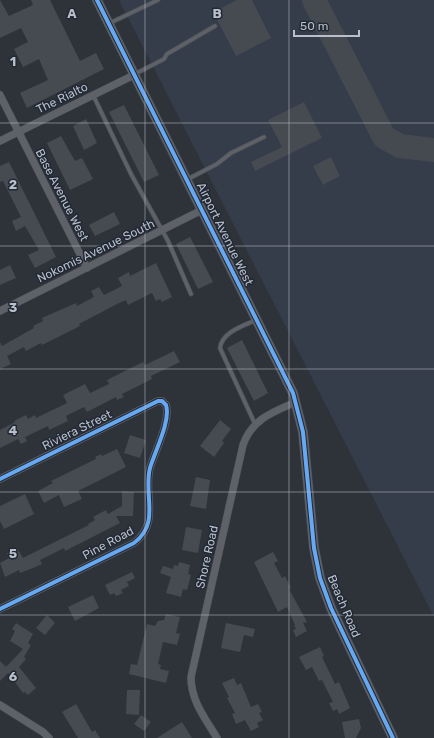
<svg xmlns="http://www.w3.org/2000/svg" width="434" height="738" font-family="Rubik,sans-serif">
<rect width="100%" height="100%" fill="#2e333a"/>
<!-- airport -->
<path fill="#353d4a" d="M119,0H434V617L266,288Z"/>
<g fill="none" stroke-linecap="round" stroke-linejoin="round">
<!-- taxiway -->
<path stroke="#454a50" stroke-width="24" d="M314,0L384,137L400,146L434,150"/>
</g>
<!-- building -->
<path fill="#464a51" d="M0,0L9,16L33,5L31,0H50L80,61L96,53L104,69L27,108L20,93L48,80L39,59L23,67L14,49L28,42L21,28L0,38Z
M237,0H252L271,38L236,56L213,12Z
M304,102L322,138L255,171L251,162L282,147L268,120Z
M124,105L159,175L144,182L109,112Z
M86,119L97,143L84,150L73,126Z
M61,136L75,161L82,158L93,179L70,190L47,143Z
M331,157L340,176L323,185L313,166Z
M9,162L56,257L35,268L28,255L39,250L25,226L16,231L12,221L21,217L3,181L0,182V166Z
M114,212L120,224L95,236L89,225Z
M190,237L213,282L198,289L176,244Z
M156,263L172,297L162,302L160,299L156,301L152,293L128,305L126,300L119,303L79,324L80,326L42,345L41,343L26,351L24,347L7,356L11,364L0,369V342L2,346L34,328L33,326L43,321L42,318L76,303L77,306L94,297L91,291L99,287L104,295L122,286L118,278L129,272L130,276Z
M10,265L16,278L0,285V270Z
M242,340L268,393L254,401L227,348Z
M174,351L180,362L151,376L152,379L122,394L124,397L117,400L116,397L87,412L84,407L66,416L68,421L49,430L48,426L25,437L27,441L21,444L18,439L0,448V430L15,422L14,421L26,415L28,419L35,415L36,418L67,403L63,395L85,384L90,393L109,384L107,380L143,362L145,365Z
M220,420L231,429L222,441L224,443L214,457L200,446Z
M130,435L146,440L140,458L124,453Z
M117,449L126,467L78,491L82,499L64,507L59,495L44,503L38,491L53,483L51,481L96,459L95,457L101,454L102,456Z
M196,477L210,480L206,509L190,506Z
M122,491L134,492L133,516H116L120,523L65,551L64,548L40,560L42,564L33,568L20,573L19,570L5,577L0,563L9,558L7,553L17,548L23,558L89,525L88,524L95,520L93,517L106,510L108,514L122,506Z
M25,494L34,514L4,529L0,521V506Z
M186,527L202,530L198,553L182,550Z
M273,552L278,561L274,563L282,578L285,576L291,588L289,589L307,622L303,623L307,631L296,637L293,630L296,629L294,625H295L287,607L278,612L254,562Z
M179,562L190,565L188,574L191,575L187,590L183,589L181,597L166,593L171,577L160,573L163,566L173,569L174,565L178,566Z
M132,572L135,578L127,582L129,586L121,590L123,593L116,596L114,593L110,595L105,585Z
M93,595L99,608L75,621L68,607Z
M166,614L180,617L176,633L180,634L177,645L163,642L158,664L161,665L160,669L169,671L166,683L129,674L131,664L137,665L147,624L155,626L158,621L164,620Z
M47,615L55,623L45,635L36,628Z
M16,623L33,634L28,643L31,645L24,657L26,659L19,667L36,688L28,695L25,692L23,693L8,673L0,681V661L6,667L23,649L10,641L15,631L12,629Z
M226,623L255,629L253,637L244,635L240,652L221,648Z
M320,647L324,656L322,657L335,684L339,682L350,708L339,714L337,709L333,711L329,703L333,702L322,680L319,681L312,667L306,670L299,657Z
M234,678L237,685L241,683L251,707L258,704L262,712L259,713L263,720L257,723L259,727L251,731L245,720L236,724L232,714L235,713L227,698L229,697L222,683Z
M127,690H140L139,715L126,714Z
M76,704L92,732L95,730L100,738H78L62,712Z
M141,715L151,722L144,731L134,724Z
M359,719L361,728L356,738H345L342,722Z
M182,722L192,738H157Z"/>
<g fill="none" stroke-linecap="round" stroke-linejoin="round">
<!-- service casing -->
<g stroke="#4c4f55" stroke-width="5">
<path id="service" d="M110,23L158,0
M135,74L164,59L167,54L215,26
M93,95L131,174L168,241L191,294
M188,179L217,164L231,153L264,137
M255,424L220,348C222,332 243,326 256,320"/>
</g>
<!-- minor casing -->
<g stroke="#4c4f55" stroke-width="8">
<path id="minor" d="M0,95L87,268
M0,141L134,75
M0,311L202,210
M0,479L158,401H162L166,405C171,421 155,451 150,468C143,495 161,523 134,543L0,609
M0,705L43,732L49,738
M217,738C205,718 191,701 191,677L243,445C252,419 273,412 296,402"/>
</g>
<!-- tertiary casing -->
<g stroke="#4c4f55" stroke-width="10">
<path id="tertiary" d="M97,0L293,393L303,432L314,548L320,578L331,608L393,738"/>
</g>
<!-- service -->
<use href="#service" stroke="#5e6168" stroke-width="3.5"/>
<!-- minor -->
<use href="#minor" stroke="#5e6168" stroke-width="7"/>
<!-- tertiary -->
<use href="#tertiary" stroke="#5e6168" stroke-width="9"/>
<!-- cycleway casing -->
<g stroke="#212935" stroke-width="6">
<path id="cycleway" d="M97,0L293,393L303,432L314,548L320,578L331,608L393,738
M0,479L158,401H162L166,405C171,421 155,451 150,468C143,495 161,523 134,543L0,609"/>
</g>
<!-- cycleway -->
<use href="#cycleway" stroke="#66a8f1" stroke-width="4"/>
</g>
<!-- grid -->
<path fill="none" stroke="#b9bfca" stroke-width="1" stroke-opacity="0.55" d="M145,0V738M289,0V738M0,123H434M0,246H434M0,369H434M0,492H434M0,615H434"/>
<g text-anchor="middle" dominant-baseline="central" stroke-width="3" stroke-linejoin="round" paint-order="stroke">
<!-- street labels -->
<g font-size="12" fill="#b9bfca" stroke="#212935">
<text transform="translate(62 98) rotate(-26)">The Rialto</text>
<text transform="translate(62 195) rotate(63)">Base Avenue West</text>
<text transform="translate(225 234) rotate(64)">Airport Avenue West</text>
<text transform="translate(96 251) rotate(-26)">Nokomis Avenue South</text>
<text transform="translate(77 430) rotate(-26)">Riviera Street</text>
<text transform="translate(108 543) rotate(-28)">Pine Road</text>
<text transform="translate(207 557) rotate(-77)">Shore Road</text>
<text transform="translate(344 606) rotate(67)">Beach Road</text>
</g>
</g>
<g font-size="13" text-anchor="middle" font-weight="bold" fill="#b9bfca" stroke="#212935" stroke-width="3" stroke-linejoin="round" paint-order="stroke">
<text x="72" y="18">A</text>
<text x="217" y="18">B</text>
<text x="13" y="66">1</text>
<text x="13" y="189">2</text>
<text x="13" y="312">3</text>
<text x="13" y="435">4</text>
<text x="13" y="558">5</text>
<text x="13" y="681">6</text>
</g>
<!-- scale -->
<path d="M294 30v6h65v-6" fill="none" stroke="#b9bfca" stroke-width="2"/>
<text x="300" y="30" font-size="12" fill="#b9bfca" stroke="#212935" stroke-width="3" paint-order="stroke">50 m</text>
</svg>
